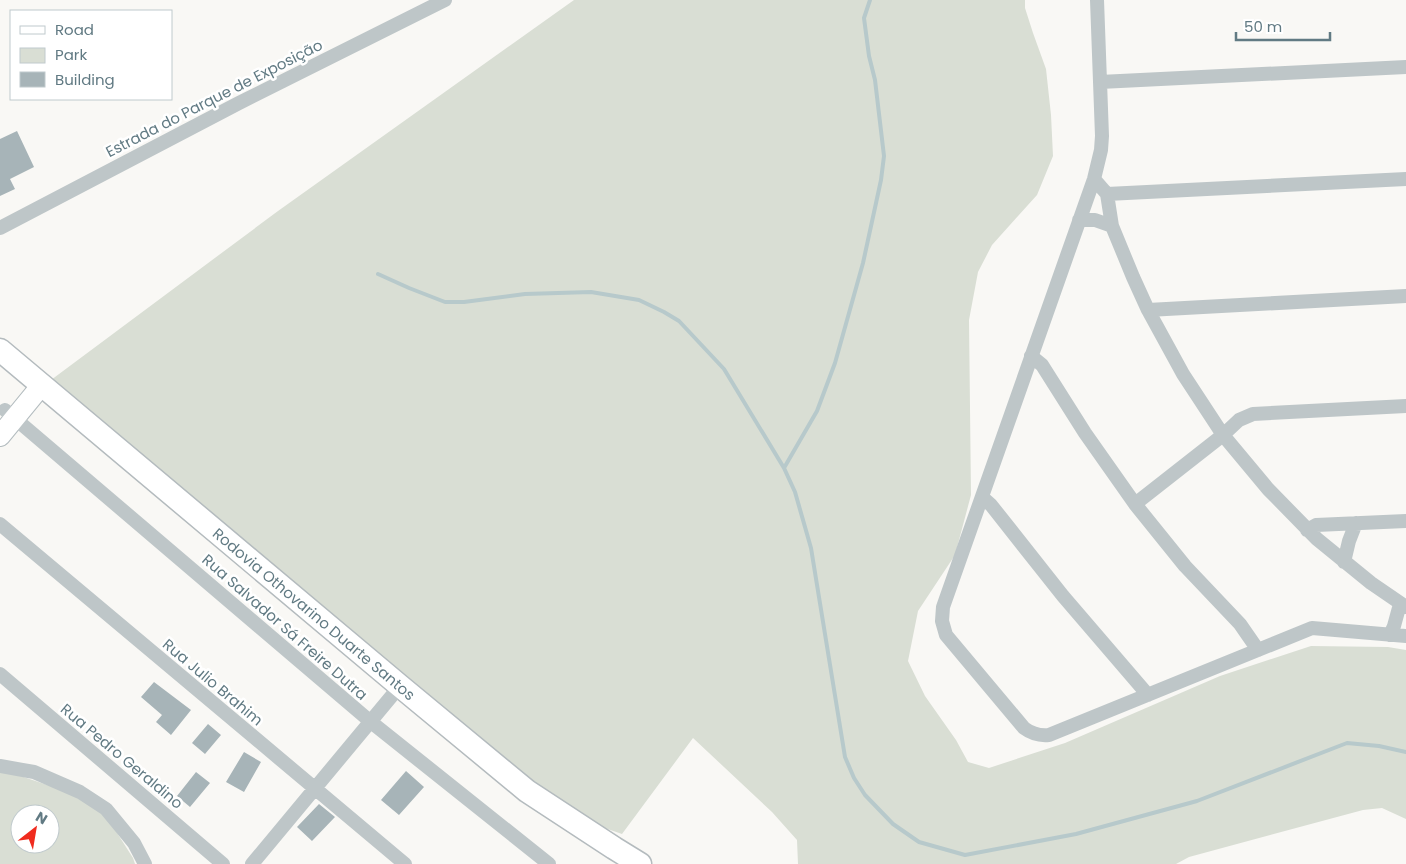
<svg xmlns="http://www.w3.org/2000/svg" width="1406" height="864" font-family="Poppins,sans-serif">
<rect width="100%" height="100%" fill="#f9f8f5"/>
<!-- green -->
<path fill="#d9ded4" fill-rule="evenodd" d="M574,0H1025V8L1033,33L1046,69L1051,115L1053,156L1037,195L992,245L978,272L969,320L971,495L955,555L918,611L908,661L925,696L956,740L968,762L989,768L1065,743L1220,676L1311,646L1388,647L1406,650V819L1382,808L1363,810L1189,857L1176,864H798L797,840L772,812L693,738L622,834L596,825L580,816L494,753L51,380L278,211Z
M0,769L68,792L105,814L133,858L135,864H0ZM20,814H50V844H20Z"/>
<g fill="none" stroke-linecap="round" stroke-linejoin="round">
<!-- stream -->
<path stroke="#b7c9cb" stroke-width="4" d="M378,274L409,288L445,302H464L525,294L591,292L639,300L664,312L679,321L724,369L784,468L795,492L811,548L845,757L854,778L865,795L893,824L919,842L965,855L1076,834L1197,801L1347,743L1379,746L1406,752
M784,468L817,411L835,363L863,263L881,180L884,156L875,80L869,56L864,18L870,0"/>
</g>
<!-- building -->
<path fill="#a7b4b8" d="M17,131L34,167L10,179L15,189L0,196V139Z
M154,682L191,710L171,735L156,722L162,715L141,697Z
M208,724L221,735L205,754L192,743Z
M244,752L261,762L244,792L226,782Z
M406,771L424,787L399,815L381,800Z
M196,772L210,783L190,807L177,796Z
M319,804L335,817L312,841L297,827Z"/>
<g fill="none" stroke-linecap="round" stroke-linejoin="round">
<!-- secondary casing -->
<g stroke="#b3bcbf" stroke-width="22">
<path id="secondary" d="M0,436L41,386"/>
</g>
<!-- primary casing -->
<g stroke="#b4bbbe" stroke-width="25">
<path id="primary" d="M0,350L400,686L527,791L614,848L640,864"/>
</g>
<!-- street -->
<path stroke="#bec6c8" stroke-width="14" d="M1097,0L1102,136L1101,150L1094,179L943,607L942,621L946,635L1024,728C1032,734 1039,736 1049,735L1312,628L1406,636
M1100,82L1406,67
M1094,179L1107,194L1112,226L1133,277L1148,310L1183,374L1223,435L1268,489L1317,539L1371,583L1406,607
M1107,194L1406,179
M1079,220H1095L1112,226
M0,228L239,103L445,0
M1148,310L1406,296
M1031,356L1042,365L1085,433L1135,504L1185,566L1240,624L1258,650
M5,410L371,722L549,864
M982,497L991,505L1063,596L1148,695
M1135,504L1223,435L1239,420L1253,414L1406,406
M0,524L405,864
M1307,530L1316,525L1406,521
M1344,562L1349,541L1356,523
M1390,635L1394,626L1400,604
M0,674L223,864
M0,766L34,772L80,792L106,809L134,843L145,864
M252,864L400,686"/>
<!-- secondary -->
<use href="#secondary" stroke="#fff" stroke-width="20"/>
<!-- primary -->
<use href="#primary" stroke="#fff" stroke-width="22"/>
</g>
<g text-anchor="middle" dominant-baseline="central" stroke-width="5" stroke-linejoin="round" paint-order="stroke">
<!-- street labels -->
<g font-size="15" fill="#617a83" stroke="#fff">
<text transform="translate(214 98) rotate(-27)">Estrada do Parque de Exposição</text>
<text transform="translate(314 614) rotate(40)">Rodovia Othovarino Duarte Santos</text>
<text transform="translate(285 627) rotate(41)">Rua Salvador Sá Freire Dutra</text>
<text transform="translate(213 682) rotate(40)">Rua Julio Brahim</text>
<text transform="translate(122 756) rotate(40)">Rua Pedro Geraldino</text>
</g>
</g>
<!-- legend -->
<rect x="10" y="10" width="162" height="90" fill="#ffffff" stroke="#c0cacd"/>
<rect x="20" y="26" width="25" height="8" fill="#ffffff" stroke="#c0cacd"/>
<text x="55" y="35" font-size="15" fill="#617a83">Road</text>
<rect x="20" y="48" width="25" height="15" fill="#d9ded4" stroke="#c0cacd"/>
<text x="55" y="60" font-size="15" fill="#617a83">Park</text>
<rect x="20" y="72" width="25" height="15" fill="#a7b4b8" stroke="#c0cacd"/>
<text x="55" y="85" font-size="15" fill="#617a83">Building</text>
<!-- north arrow -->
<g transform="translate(35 829) rotate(31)"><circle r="24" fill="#ffffff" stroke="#c0cacd"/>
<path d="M0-4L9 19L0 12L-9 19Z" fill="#f02b1e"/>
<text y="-8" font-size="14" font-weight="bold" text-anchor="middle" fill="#617a83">N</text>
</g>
<!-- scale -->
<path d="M1236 32v8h94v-8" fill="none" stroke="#617a83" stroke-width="2.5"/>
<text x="1244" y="32" font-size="15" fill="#617a83" stroke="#ffffff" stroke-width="4" paint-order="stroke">50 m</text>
</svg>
